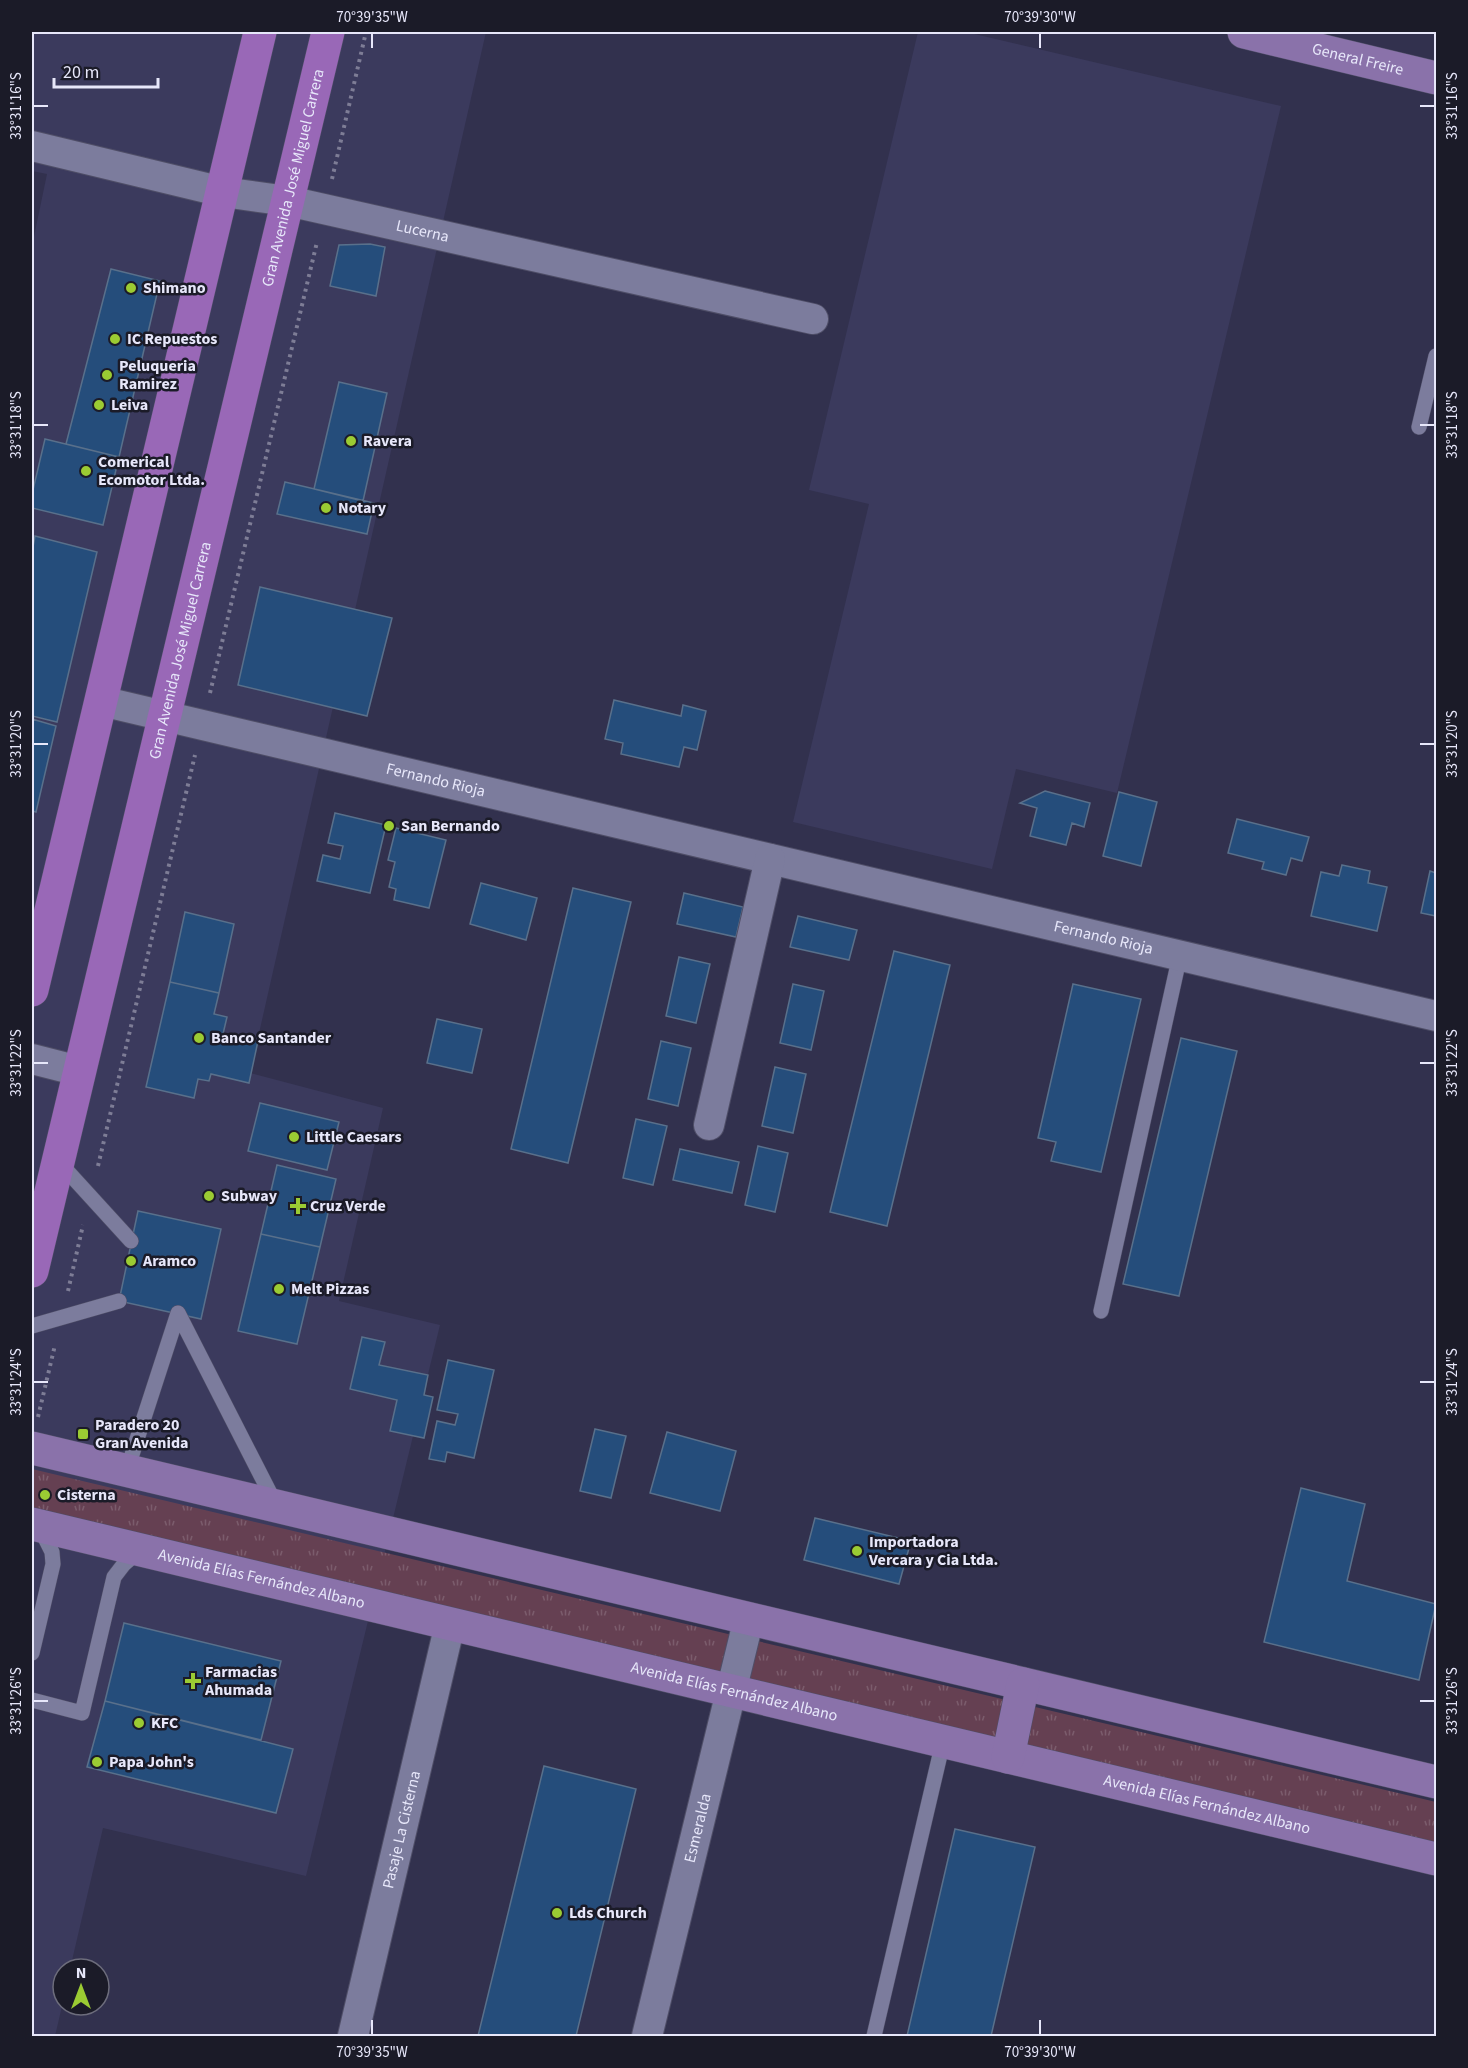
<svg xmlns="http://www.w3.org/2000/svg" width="1468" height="2068" font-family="'Source Sans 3',sans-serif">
<defs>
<pattern id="park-tufts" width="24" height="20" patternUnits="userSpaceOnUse" patternTransform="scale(1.5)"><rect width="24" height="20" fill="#654052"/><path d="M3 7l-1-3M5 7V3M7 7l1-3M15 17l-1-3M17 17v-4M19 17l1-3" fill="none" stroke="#7b5c6c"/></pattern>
</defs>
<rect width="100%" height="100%" fill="#32314e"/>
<!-- built -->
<path fill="#3b3a5d" d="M32,32H486L250,1073L383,1108L339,1301L440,1325L306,1876L103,1828L70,1969H63V2002L55,2036H32V246L47,174L32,171Z
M918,32H966L1281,106L1117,793L1016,769L992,869L793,822L869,504L809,490Z"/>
<!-- park -->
<path fill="url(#park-tufts)" d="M32,1469L1436,1802V1849L32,1514Z"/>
<!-- building -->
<path fill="#254d7b" stroke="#59708b" stroke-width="1.5" d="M370,244L385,247L376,296L330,286L339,245Z
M111,269L160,281L119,457L66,444Z
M339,382L387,393L363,501L314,489Z
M45,439L119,457L103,525L32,508V494Z
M285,482L374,503L367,534L277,514Z
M35,536L97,552L57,722L32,716V552Z
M260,587L392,618L367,716L238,685Z
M614,700L681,716L683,705L706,711L697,750L684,747L679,767L621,754L623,743L605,739Z
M32,719L56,726L36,812L32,811Z
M1045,791L1090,803L1084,827L1072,823L1066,845L1030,836L1037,808L1020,803Z
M1119,792L1157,802L1141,866L1103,856Z
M335,813L386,825L370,893L317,881L323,855L340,859L343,846L328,843Z
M1237,819L1309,837L1302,861L1291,858L1286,875L1262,869L1264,862L1228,853Z
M396,828L446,840L429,908L394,900L396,889L389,887L395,862L388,860Z
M1342,865L1370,871L1368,883L1387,887L1377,931L1311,916L1321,872L1339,876Z
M1430,871L1436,873V916L1421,913Z
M481,883L537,898L526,940L470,924Z
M573,888L631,902L568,1163L511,1149Z
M684,893L743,907L736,937L677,924Z
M185,912L234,924L219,993L170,982Z
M798,916L857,930L849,960L790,947Z
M894,951L950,965L887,1226L830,1212Z
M679,957L710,964L696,1023L666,1016Z
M170,982L219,993L214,1014L227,1017L223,1034L258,1041L249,1083L211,1074L209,1081L198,1079L194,1098L146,1087Z
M793,984L824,991L811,1050L780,1043Z
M1073,984L1141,999L1101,1172L1051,1161L1056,1142L1038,1138Z
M437,1019L482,1029L472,1073L427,1063Z
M1181,1038L1237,1051L1179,1296L1123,1284Z
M661,1041L691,1048L678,1106L648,1099Z
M775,1067L806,1074L793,1133L762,1126Z
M260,1103L339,1122L327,1170L248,1151Z
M636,1119L667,1126L653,1185L623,1178Z
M758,1146L788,1153L775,1212L745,1205Z
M680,1149L739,1162L732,1193L673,1180Z
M277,1165L336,1179L320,1247L261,1234Z
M138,1211L221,1229L201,1319L119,1301Z
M261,1234L320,1247L297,1344L238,1331Z
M362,1337L385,1342L379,1365L428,1375L424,1395L433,1397L424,1438L390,1431L397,1400L350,1389Z
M448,1360L494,1370L474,1458L447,1452L445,1462L429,1459L437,1421L455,1425L458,1414L437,1410Z
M595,1429L626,1436L611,1498L580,1491Z
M667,1432L736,1451L720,1511L650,1493Z
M1301,1488L1365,1504L1347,1581L1436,1604L1419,1680L1264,1642Z
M815,1518L911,1541L899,1584L804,1560Z
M124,1623L281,1661L261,1740L105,1701Z
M105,1701L293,1749L276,1813L87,1767Z
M544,1766L636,1789L576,2036H478Z
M955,1829L1035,1847L991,2036H907Z"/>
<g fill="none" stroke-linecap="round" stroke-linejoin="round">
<!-- lane casing -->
<g stroke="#4f4e67" stroke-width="16">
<path id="lane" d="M1419,427L1436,356
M58,1161L131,1241
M1101,1311L1180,955
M178,1313L275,1503
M32,1326L119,1301
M127,1470L178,1313
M32,1653L53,1564L52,1552L40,1528
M32,1700L82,1713L114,1577L124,1564L139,1551
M874,2036L943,1742"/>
</g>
<!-- street casing -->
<g stroke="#4f4e67" stroke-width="32">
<g id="street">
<path id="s1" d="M32,146L223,192L288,201L813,319"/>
<path id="s2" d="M101,701L1436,1016"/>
<path d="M32,1059L79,1071"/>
<path d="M709,1125L770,859"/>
<path id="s3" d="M353,2036L450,1624"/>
<path id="s4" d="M647,2036L749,1618"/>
</g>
</g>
<!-- secondary casing -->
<g stroke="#4f4e67" stroke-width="34">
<g id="secondary">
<path id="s5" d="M1244,32L1436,78"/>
<path d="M32,1448L1436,1782"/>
<path id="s6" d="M32,1524L1436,1859"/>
<path d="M1008,1757L1023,1684"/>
</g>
</g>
<!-- primary casing -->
<g stroke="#4f4e67" stroke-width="34">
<g id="primary">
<path d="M32,990L260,32"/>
<path id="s7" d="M32,1271L328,32"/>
</g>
</g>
<!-- path -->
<path stroke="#7e7d96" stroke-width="4" stroke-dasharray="3 4.5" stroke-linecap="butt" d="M332,179L366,32
M210,693L317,242
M98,1166L195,755
M68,1291L83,1225
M38,1417L55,1345"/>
<!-- lane -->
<use href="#lane" stroke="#7c7c9d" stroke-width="15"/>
<!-- street -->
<use href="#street" stroke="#7c7c9d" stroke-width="30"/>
<!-- secondary -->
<use href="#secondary" stroke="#8a72aa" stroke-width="33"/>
<!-- primary -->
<use href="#primary" stroke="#9968b7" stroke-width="33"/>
</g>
<!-- ticks -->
<path fill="none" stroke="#e7e7fa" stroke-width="2" d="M372,33V48M1040,33V48M33,106H48M1420,106H1435M33,425H48M1420,425H1435M33,744H48M1420,744H1435M33,1063H48M1420,1063H1435M33,1382H48M1420,1382H1435M33,1701H48M1420,1701H1435M372,2020V2035M1040,2020V2035"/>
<!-- markers -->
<g fill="#9bcb33" stroke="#1b1b28" stroke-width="2">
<circle cx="131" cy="288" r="6"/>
<circle cx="115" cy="339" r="6"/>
<circle cx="107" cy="375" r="6"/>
<circle cx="99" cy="405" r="6"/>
<circle cx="351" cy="441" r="6"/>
<circle cx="86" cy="471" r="6"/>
<circle cx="326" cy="508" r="6"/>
<circle cx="389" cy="826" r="6"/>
<circle cx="199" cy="1038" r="6"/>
<circle cx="294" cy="1137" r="6"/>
<circle cx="209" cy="1196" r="6"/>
<path d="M295 1197h6v6h6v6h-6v6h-6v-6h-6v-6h6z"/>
<circle cx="131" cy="1261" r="6"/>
<circle cx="279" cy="1289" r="6"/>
<rect x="77" y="1428" width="12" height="12" rx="3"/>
<circle cx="45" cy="1495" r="6"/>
<circle cx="857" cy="1551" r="6"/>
<path d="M190 1672h6v6h6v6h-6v6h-6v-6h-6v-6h6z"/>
<circle cx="139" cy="1723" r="6"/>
<circle cx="97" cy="1762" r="6"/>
<circle cx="557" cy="1913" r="6"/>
</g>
<g text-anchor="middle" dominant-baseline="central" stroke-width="5" stroke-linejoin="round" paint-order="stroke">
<!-- street labels -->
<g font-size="16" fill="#e7e7fa" stroke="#1b1b28">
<text stroke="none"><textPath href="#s5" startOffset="117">General Freire</textPath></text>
<text stroke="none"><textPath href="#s7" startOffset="1124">Gran Avenida José Miguel Carrera</textPath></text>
<text stroke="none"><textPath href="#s1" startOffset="400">Lucerna</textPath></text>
<text stroke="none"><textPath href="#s7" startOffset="638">Gran Avenida José Miguel Carrera</textPath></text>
<text stroke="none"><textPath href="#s2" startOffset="344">Fernando Rioja</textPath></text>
<text stroke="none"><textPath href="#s2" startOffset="1030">Fernando Rioja</textPath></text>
<text stroke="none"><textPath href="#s6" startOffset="236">Avenida Elías Fernández Albano</textPath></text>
<text stroke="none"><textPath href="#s6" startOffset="722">Avenida Elías Fernández Albano</textPath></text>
<text stroke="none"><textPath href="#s6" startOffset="1208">Avenida Elías Fernández Albano</textPath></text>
<text stroke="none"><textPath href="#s4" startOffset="214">Esmeralda</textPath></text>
<text stroke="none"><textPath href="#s3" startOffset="212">Pasaje La Cisterna</textPath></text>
</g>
<!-- poi labels -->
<g font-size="16" font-weight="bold" fill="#e7e7fa" stroke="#1b1b28" text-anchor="start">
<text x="143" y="288">Shimano</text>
<text x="127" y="339">IC Repuestos</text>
<text x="119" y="366">Peluqueria<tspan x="119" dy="18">Ramirez</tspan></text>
<text x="111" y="405">Leiva</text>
<text x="363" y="441">Ravera</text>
<text x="98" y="462">Comerical<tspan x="98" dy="18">Ecomotor Ltda.</tspan></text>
<text x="338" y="508">Notary</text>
<text x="401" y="826">San Bernando</text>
<text x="211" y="1038">Banco Santander</text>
<text x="306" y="1137">Little Caesars</text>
<text x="221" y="1196">Subway</text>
<text x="310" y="1206">Cruz Verde</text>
<text x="143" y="1261">Aramco</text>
<text x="291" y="1289">Melt Pizzas</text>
<text x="95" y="1425">Paradero 20<tspan x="95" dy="18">Gran Avenida</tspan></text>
<text x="57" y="1495">Cisterna</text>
<text x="869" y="1542">Importadora<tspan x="869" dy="18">Vercara y Cia Ltda.</tspan></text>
<text x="205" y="1672">Farmacias<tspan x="205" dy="18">Ahumada</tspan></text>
<text x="151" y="1723">KFC</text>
<text x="109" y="1762">Papa John's</text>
<text x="569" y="1913">Lds Church</text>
</g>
</g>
<!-- border -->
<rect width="1468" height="2068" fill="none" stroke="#1b1b28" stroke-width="66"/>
<!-- north arrow -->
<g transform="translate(81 1987)"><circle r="28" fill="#1b1b28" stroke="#6d6d7c" stroke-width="1.5"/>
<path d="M0-4.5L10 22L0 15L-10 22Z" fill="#9bcb33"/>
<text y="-9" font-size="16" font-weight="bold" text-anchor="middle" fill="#e7e7fa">N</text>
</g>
<!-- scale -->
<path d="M54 78v9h104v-9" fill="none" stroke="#e7e7fa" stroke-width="3"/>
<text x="63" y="78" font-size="18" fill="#e7e7fa" stroke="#1b1b28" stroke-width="4.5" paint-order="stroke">20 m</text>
<rect x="33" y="33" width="1402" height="2002" fill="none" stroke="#e7e7fa" stroke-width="2"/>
<g font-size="15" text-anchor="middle" fill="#e7e7fa">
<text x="372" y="22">70°39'35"W</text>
<text x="1040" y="22">70°39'30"W</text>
<text transform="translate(16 106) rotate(-90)" y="5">33°31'16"S</text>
<text transform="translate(1452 106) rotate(-90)" y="5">33°31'16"S</text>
<text transform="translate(16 425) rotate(-90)" y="5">33°31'18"S</text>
<text transform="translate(1452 425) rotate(-90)" y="5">33°31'18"S</text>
<text transform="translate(16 744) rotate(-90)" y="5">33°31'20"S</text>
<text transform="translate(1452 744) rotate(-90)" y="5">33°31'20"S</text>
<text transform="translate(16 1063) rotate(-90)" y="5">33°31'22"S</text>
<text transform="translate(1452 1063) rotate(-90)" y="5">33°31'22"S</text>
<text transform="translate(16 1382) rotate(-90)" y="5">33°31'24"S</text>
<text transform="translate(1452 1382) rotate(-90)" y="5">33°31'24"S</text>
<text transform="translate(16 1701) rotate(-90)" y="5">33°31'26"S</text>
<text transform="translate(1452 1701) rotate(-90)" y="5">33°31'26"S</text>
<text x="372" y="2057">70°39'35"W</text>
<text x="1040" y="2057">70°39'30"W</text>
</g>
</svg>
